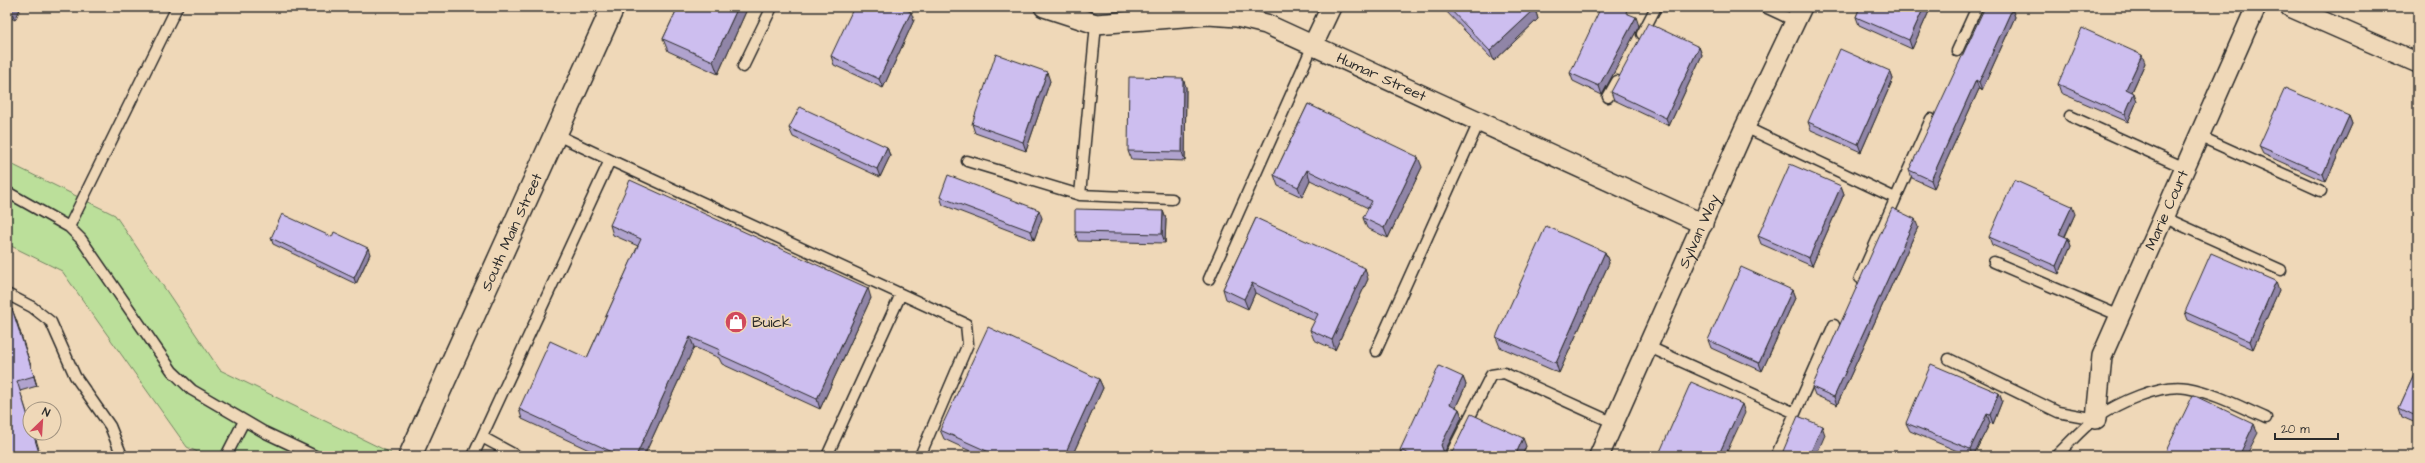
<svg xmlns="http://www.w3.org/2000/svg" width="2425" height="463" font-family="'Architects Daughter',sans-serif">
<rect width="100%" height="100%" fill="#efd8b8"/>
<filter id="ink" filterUnits="userSpaceOnUse"><feTurbulence type="fractalNoise" baseFrequency=".025" numOctaves="2"/><feDisplacementMap in="SourceGraphic" scale="8" xChannelSelector="R" yChannelSelector="G"/><feConvolveMatrix kernelMatrix="1 2 1 2 8 2 1 2 1" color-interpolation-filters="sRGB"/></filter>
<g filter="url(#ink)">
<!-- green -->
<path fill="#bbdf9a" stroke="#738562" d="M7,162L115,215L220,370L391,453L389,456H206L187,447L62,271L7,244Z"/>
<g fill="none" stroke-linecap="round" stroke-linejoin="round">
<!-- lane casing -->
<g stroke="#2b2b2b" stroke-width="13">
<path id="lane" d="M1765,7L1795,21
M1096,24L1080,195L1172,199
M1642,34L1656,7
M1957,51L1977,7
M743,67L772,7
M1608,97L1617,81
M2070,116L2185,168
M1745,127L1895,198
M2199,136L2321,191
M610,160L966,324L968,344L920,456
M967,161L1080,195
M7,192L69,227L81,239L172,371L192,390L264,432L315,456
M2163,217L2281,270
M69,227L177,7
M1994,262L2120,316
M1860,278L1931,119
M1209,279L1313,45
M7,294L32,307L51,322L75,376L110,426L122,456
M1647,346L1795,413L1834,325
M1376,351L1479,122
M1949,359L2058,412L2096,419
M482,437L517,456
M226,456L244,421
M473,456L610,160L555,134
M827,456L901,294
M1450,456L1491,375L1504,373L1614,423
M1776,456L1795,413
M2056,456C2069,444 2082,428 2096,418C2118,403 2160,383 2187,388C2215,393 2240,407 2266,418"/>
</g>
<!-- street casing -->
<g stroke="#2b2b2b" stroke-width="22">
<g id="street">
<path id="s1" d="M1044,7L1096,24L1208,15L1237,17L1266,24L1703,224"/>
<path d="M2290,7L2418,63"/>
<path d="M1313,45L1331,7"/>
<path id="s2" d="M2096,419L2102,356L2256,7"/>
<path id="s3" d="M1599,456L1745,127L1802,7"/>
</g>
</g>
<!-- secondary casing -->
<g stroke="#2b2b2b" stroke-width="25">
<g id="secondary">
<path id="s4" d="M410,456L613,7"/>
</g>
</g>
<!-- lane -->
<use href="#lane" stroke="#efd8b8" stroke-width="10"/>
<!-- street -->
<use href="#street" stroke="#efd8b8" stroke-width="19"/>
<!-- secondary -->
<use href="#secondary" stroke="#efd8b8" stroke-width="22"/>
</g>
<!-- wall -->
<path fill="#b0a3ce" stroke="#2b2b2b" d="M7,7H21L15,20L7,16Z
M678,7H748L718,74L668,51L663,39Z
M1442,7H1533L1535,9L1538,19L1494,61Z
M1860,7H1931L1912,49L1859,25L1856,17Z
M2012,9L2015,17L1982,90L1979,89L1934,188L1912,178L1909,170Z
M1629,14L1639,26L1602,95L1573,81L1570,73Z
M914,20L883,88L834,65L831,56Z
M1699,47L1702,55L1669,126L1614,100L1611,92Z
M2145,63L2132,92L2137,101L2128,122L2061,93L2058,84Z
M1890,71L1893,79L1861,152L1811,130L1808,122Z
M1050,81L1026,151L975,133L972,124Z
M1186,87L1185,161L1131,159L1128,151Z
M1308,104L1422,167L1388,238L1367,228L1363,218L1368,208L1310,180L1302,197L1278,186L1274,175Z
M2349,116L2352,124L2326,182L2263,154L2259,146Z
M789,128L887,147L890,156L880,177L793,137Z
M1841,186L1844,194L1812,266L1761,244L1758,236Z
M940,197L1042,218L1034,240L943,205Z
M1163,211L1166,219L1165,243L1078,241L1075,232Z
M2075,214L2065,237L2068,238L2071,246L2059,274L1992,245L1989,237Z
M1256,218L1368,279L1335,350L1314,340L1310,330L1315,321L1255,293L1248,309L1226,299L1223,289Z
M610,225L871,298L820,409L722,364L719,358L694,347L644,456H602L522,419L519,409L587,358L638,246L613,235Z
M1918,227L1837,405L1815,395L1812,387Z
M271,238L370,254L356,284L273,244Z
M1605,252L1609,263L1559,373L1500,347L1496,337Z
M1792,290L1795,298L1762,371L1711,348L1708,340Z
M2279,290L2253,349L2188,320L2185,312Z
M16,319L37,386L20,391L30,422V433H34L41,456H7Z
M2418,366V424L2402,417L2399,408Z
M1463,377L1466,385L1456,407L1459,409L1462,417L1444,453L1448,454L1526,446L1522,456H1402L1400,450Z
M1099,379L1103,388L1072,456H981L944,439L940,430Z
M1999,393L2002,401L1993,424L1990,423L1973,456H1969L1910,431L1906,423Z"/>
<!-- shaded-wall -->
<path fill="#9085a7" stroke="#2b2b2b" d="M12,7H21L15,20L11,10Z
M738,7H748L718,74L713,61Z
M1924,7H1931L1912,49L1909,40Z
M1535,9L1538,19L1494,61L1490,51Z
M2012,9L2015,17L1982,90L1979,82Z
M911,12L914,20L883,88L879,79Z
M1636,17L1639,26L1602,95L1599,86Z
M1699,47L1702,55L1669,126L1666,118Z
M2142,55L2145,63L2129,98L2126,89Z
M1890,71L1893,79L1861,152L1858,144Z
M1047,72L1050,81L1026,151L1023,142Z
M1183,78L1186,87L1185,161L1182,152Z
M1976,80L1979,89L1934,188L1931,180Z
M2134,93L2137,101L2128,122L2125,114Z
M2349,116L2352,124L2326,182L2323,174Z
M887,147L890,156L880,177L877,169Z
M1418,157L1422,167L1388,238L1384,228Z
M1307,170L1310,180L1302,197L1298,187Z
M1841,186L1844,194L1812,266L1809,258Z
M2072,206L2075,214L2062,242L2059,234Z
M1039,210L1042,218L1034,240L1031,231Z
M1163,211L1166,219L1165,243L1162,234Z
M1915,219L1918,227L1837,405L1834,397Z
M2068,238L2071,246L2059,274L2056,266Z
M368,248L370,254L356,284L354,278Z
M1605,252L1609,263L1559,373L1556,363Z
M1365,268L1368,279L1335,350L1332,340Z
M2276,281L2279,290L2253,349L2250,341Z
M1252,283L1255,293L1248,309L1244,299Z
M868,288L871,298L820,409L817,399Z
M1792,290L1795,298L1762,371L1759,363Z
M12,309L16,319L37,386L34,376Z
M690,337L694,347L644,456H636Z
M1463,377L1466,385L1453,413L1450,404Z
M1099,379L1103,388L1072,456H1064Z
M1999,393L2002,401L1993,424L1990,415Z
M1742,404L1745,413L1725,456H1718Z
M1459,409L1462,417L1444,453L1445,456L1441,445Z
M1987,414L1990,423L1973,456H1972L1970,449Z
M2254,424L2258,433L2246,456H2239Z
M1822,426L1825,435L1816,456H1809Z
M1523,438L1526,446L1522,456H1515Z"/>
<!-- building -->
<path fill="#cdbeef" stroke="#2b2b2b" d="M7,7H12L11,10L7,8Z
M678,7H738L713,61L663,39Z
M854,7H900L911,12L879,79L831,56Z
M1448,7H1533L1535,9L1490,51Z
M1601,7H1622L1627,9L1626,13L1636,17L1599,86L1570,73Z
M1860,7H1924L1909,40L1856,17Z
M1985,7H2008L2012,9L1979,82L1976,80L1931,180L1909,170Z
M1648,23L1699,47L1666,118L1611,92Z
M2082,28L2142,55L2126,89L2134,93L2125,114L2058,84Z
M1840,49L1890,71L1858,144L1808,122Z
M996,54L1047,72L1023,142L972,124Z
M1129,77L1183,78L1182,152L1128,151Z
M2285,88L2349,116L2323,174L2259,146Z
M1308,104L1418,157L1384,228L1363,218L1372,201L1307,170L1298,187L1274,175Z
M800,107L887,147L877,169L789,128Z
M1790,164L1841,186L1809,258L1758,236Z
M948,175L1039,210L1031,231L940,197Z
M630,180L868,288L817,399L718,354L720,350L690,337L636,456H621L519,409L550,341L587,358L641,239L610,225Z
M2014,180L2072,206L2059,234L2068,238L2056,266L1989,237Z
M1892,208L1915,219L1834,397L1812,387Z
M1075,209L1163,211L1162,234L1075,232Z
M282,214L332,237L334,232L368,248L354,278L271,238Z
M1256,218L1365,268L1332,340L1310,330L1318,314L1252,283L1244,299L1223,289Z
M1546,226L1605,252L1556,363L1496,337Z
M2211,253L2276,281L2250,341L2185,312Z
M1741,267L1792,290L1759,363L1708,340Z
M12,309L34,376L17,381L30,423V433H33L40,456H7V311Z
M988,327L1099,379L1064,456H998L940,430Z
M1931,364L1999,393L1990,415L1987,414L1970,449L1906,423Z
M1439,366L1463,377L1450,404L1459,409L1441,445L1444,453L1448,454L1453,451L1471,414L1523,438L1515,456H1414L1400,450Z
M2418,366V417L2399,408Z
M1691,382L1742,404L1718,456H1664L1659,454Z
M2193,395L2254,424L2239,456H2170L2165,453Z
M1798,416L1822,426L1809,456H1781Z"/>
</g>
<!-- icons -->
<defs>
<g id="shop-disc" transform="scale(1.15)"><circle r="9.5" fill="#d1495b" stroke="#efd8b8"/><path d="M-5-2.5h2.3a2.7 3.5 0 0 1 5.4 0H5L5.5 6h-11ZM-1.5-2.5h3a1.5 2.3 0 0 0-3 0Z" fill="#fff"/></g>
</defs>
<g fill-rule="evenodd">
<use href="#shop-disc" x="736" y="322"/>
</g>
<g text-anchor="middle" dominant-baseline="central" stroke-width="3.5" stroke-linejoin="round" paint-order="stroke">
<!-- street labels -->
<g font-size="15" fill="#2b2b2b" stroke="#efd8b8">
<text stroke="none"><textPath href="#s1" startOffset="353">Humar Street</textPath></text>
<text stroke="none"><textPath href="#s2" startOffset="223">Marie Court</textPath></text>
<text stroke="none"><textPath href="#s4" startOffset="246">South Main Street</textPath></text>
<text stroke="none"><textPath href="#s3" startOffset="246">Sylvan Way</textPath></text>
</g>
<!-- poi labels -->
<g font-size="15" fill="#2b2b2b" stroke="#efd8b8" text-anchor="start">
<text x="752" y="322">Buick</text>
</g>
</g>
<!-- margin -->
<rect width="2425" height="463" fill="none" stroke="#efd8b8" stroke-width="24"/>
<rect x="12" y="12" width="2401" height="439" fill="none" stroke="#2b2b2b" stroke-width="1.5" filter="url(#ink)"/>
<!-- north arrow -->
<g transform="translate(42 421) rotate(25)"><circle r="19" fill="#efd8b8" stroke="#a19380"/>
<path d="M0-3L7 15L0 10L-7 15Z" fill="#d1495b"/>
<text y="-6" font-size="11" font-weight="bold" text-anchor="middle" fill="#2b2b2b">N</text>
</g>
<!-- scale -->
<path d="M2275 433v6h63v-6" fill="none" stroke="#2b2b2b" stroke-width="2"/>
<text x="2281" y="433" font-size="12" fill="#2b2b2b" stroke="#efd8b8" stroke-width="3" paint-order="stroke">20 m</text>
</svg>
